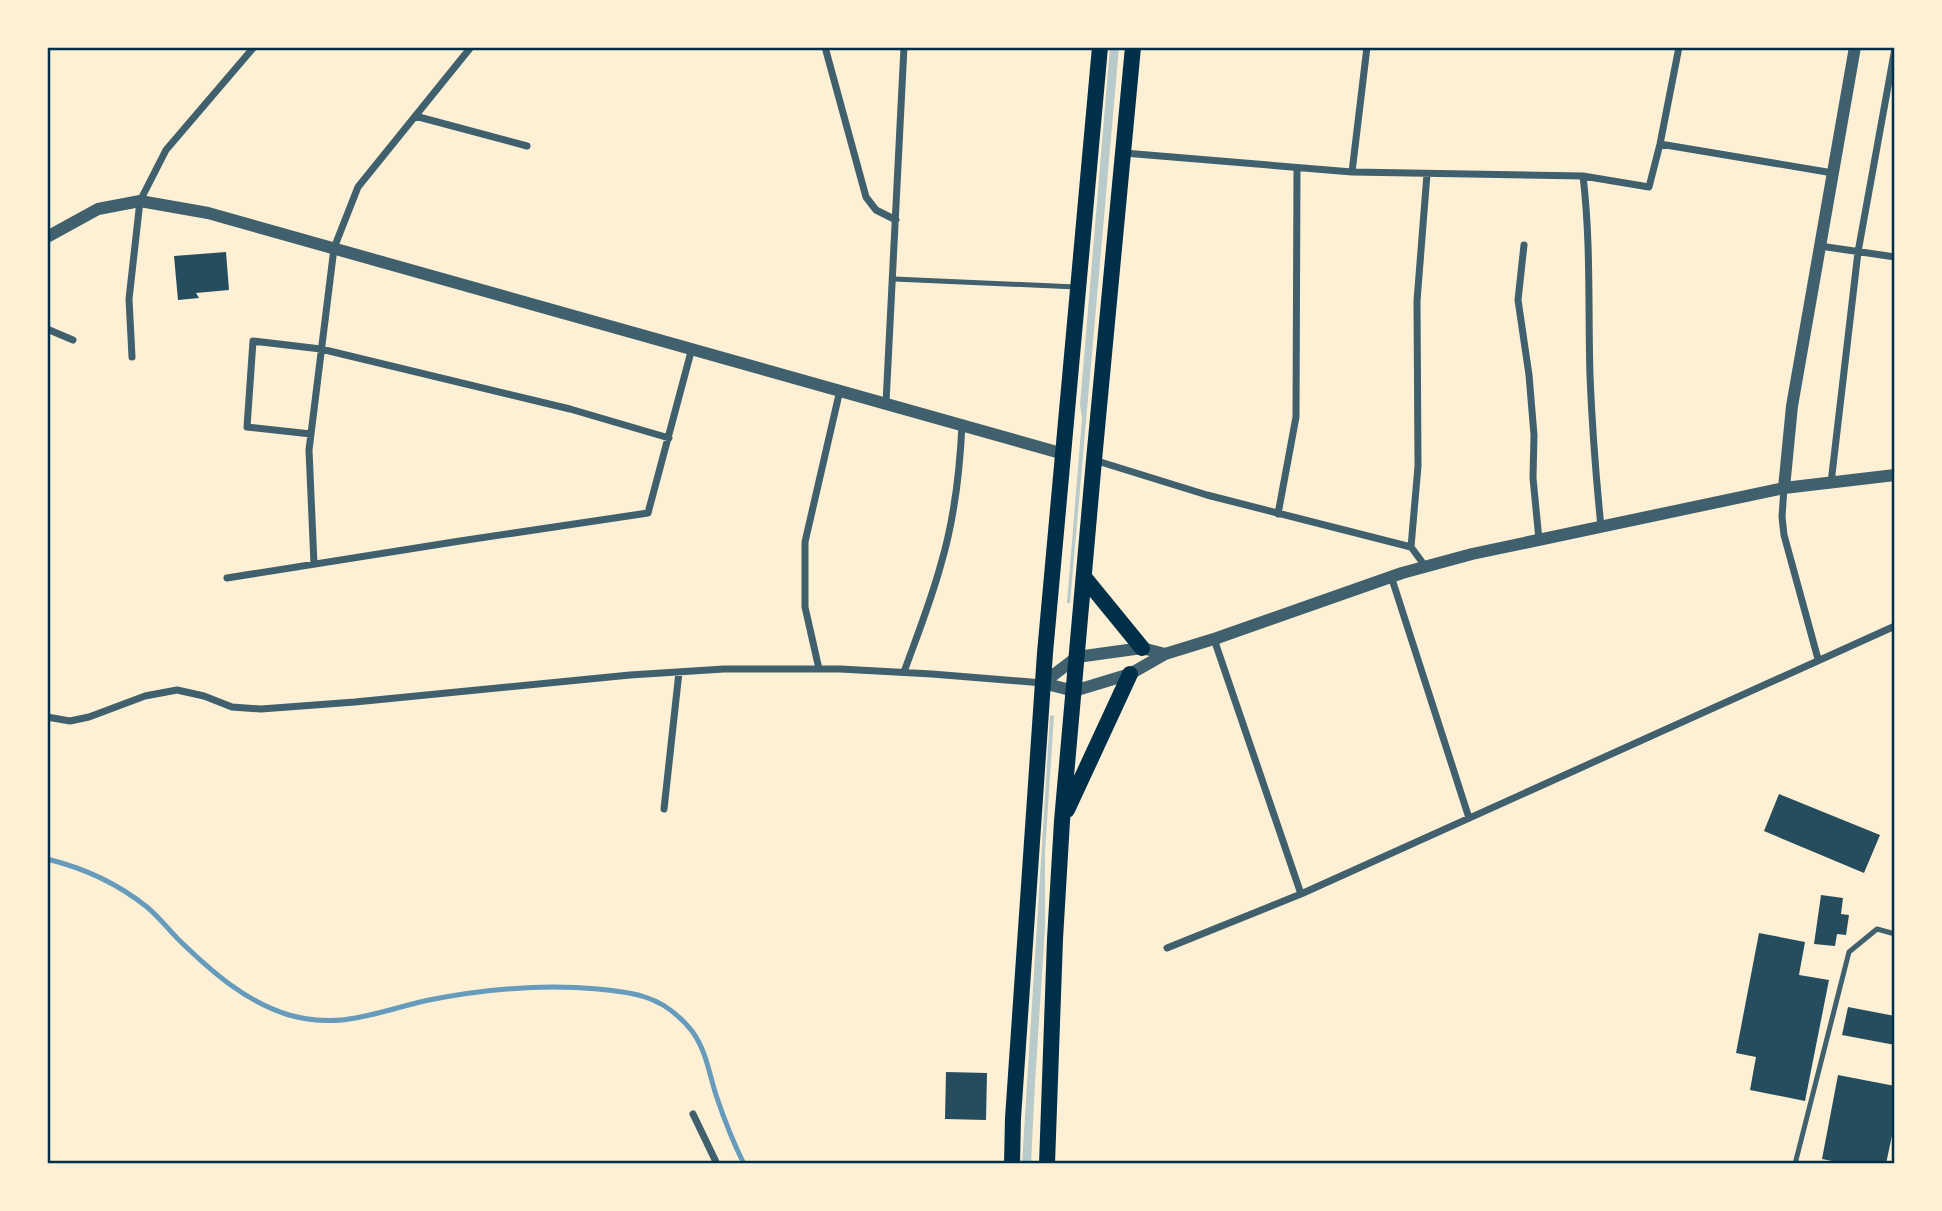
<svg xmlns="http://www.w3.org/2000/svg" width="1942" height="1211" font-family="'Alegreya Sans',sans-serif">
<rect width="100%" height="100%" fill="#fdf0d5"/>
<!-- green -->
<path fill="#b9caca" d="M1110,47H1119L1070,603H1067L1082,418L1080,405Z
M1054,715L1045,852V927L1035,1083L1031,1164H1022L1050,716Z"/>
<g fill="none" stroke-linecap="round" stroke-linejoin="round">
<!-- stream -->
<path stroke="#669bbc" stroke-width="5" d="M47,859C84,868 117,883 147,907C159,917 169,930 180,941C212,972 246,1002 289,1015C343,1030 378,1011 429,1000C485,989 542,984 598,989C614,991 630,992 645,997C664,1003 680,1016 692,1031C706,1050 709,1073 716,1095C724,1119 733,1142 744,1164"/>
</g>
<!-- building -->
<path fill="#264d5e" d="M226,252L229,290L196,293L199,298L178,300L174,256Z
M1779,794L1880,835L1864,873L1764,831Z
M1821,895L1843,898L1841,914L1849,915L1846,935L1837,934L1835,946L1814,944Z
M1759,933L1805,942L1799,975L1829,980L1805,1101L1750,1090L1756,1057L1736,1053Z
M1848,1007L1895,1016V1045L1842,1035Z
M946,1072L987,1073L986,1120L945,1119Z
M1838,1075L1895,1086V1121L1886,1164H1847L1822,1159Z"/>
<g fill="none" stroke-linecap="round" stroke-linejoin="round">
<!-- service -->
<path stroke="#3f606c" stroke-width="5" d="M894,279L1076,287
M1795,1164L1849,952L1877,929L1895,934"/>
<!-- minor -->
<path stroke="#3f606c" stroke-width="7" d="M825,47L866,197L876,210L896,220
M415,116L527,146
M1660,144L1833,173
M1124,153L1352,172L1583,176L1649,187L1660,144L1679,47
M1352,172L1367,47
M1583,176C1591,243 1588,309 1590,376C1592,426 1596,477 1601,527
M1524,245L1518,300L1529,375L1534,435L1533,478L1539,540
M1820,246L1895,257
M47,329L73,340
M132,357L129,299L140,201L166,150L254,47
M886,403L904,47
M311,434L247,427L253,341L321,349L570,409L669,438
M1094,460L1207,495L1411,547
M1831,483L1858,252L1895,48
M1784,488L1782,517L1784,535L1818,659
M1278,514L1296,417L1297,168
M314,564L309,450L334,248L358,187L471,47
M1425,566L1411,547L1418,466L1417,301L1427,174
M1391,576L1469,818
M227,578L460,541L648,513L692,348
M1217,638L1216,645L1301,894
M819,669L805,607V542L840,390
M904,672C917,636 931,601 941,564C954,520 960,469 962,424
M47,717L70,721L89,717L145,696L177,690L204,696L232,707L261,709L355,702L630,675L724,669H840L932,674L1043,683
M664,809L679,672
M1167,948L1301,894L1895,626
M693,1114L717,1164"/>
<!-- tertiary -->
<path stroke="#3f606c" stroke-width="12" d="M47,237L98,209L140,201L208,213L1064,454
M1784,488L1792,406L1855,47
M1043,683L1074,691L1130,674L1165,654L1217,638L1402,573L1472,554L1784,488L1895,475
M1043,683L1077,657L1142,648L1165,654"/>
<!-- trunk -->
<path stroke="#003049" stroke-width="16" d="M1084,577L1142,648
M1067,810L1130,674
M1012,1164L1013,1118L1045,653L1100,47
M1047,1164L1055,939L1062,821L1094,460L1133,47"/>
</g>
<!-- border -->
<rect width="1942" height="1211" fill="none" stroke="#fdf0d5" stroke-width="98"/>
<rect x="49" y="49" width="1844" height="1113" fill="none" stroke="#003049" stroke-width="2.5"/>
</svg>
